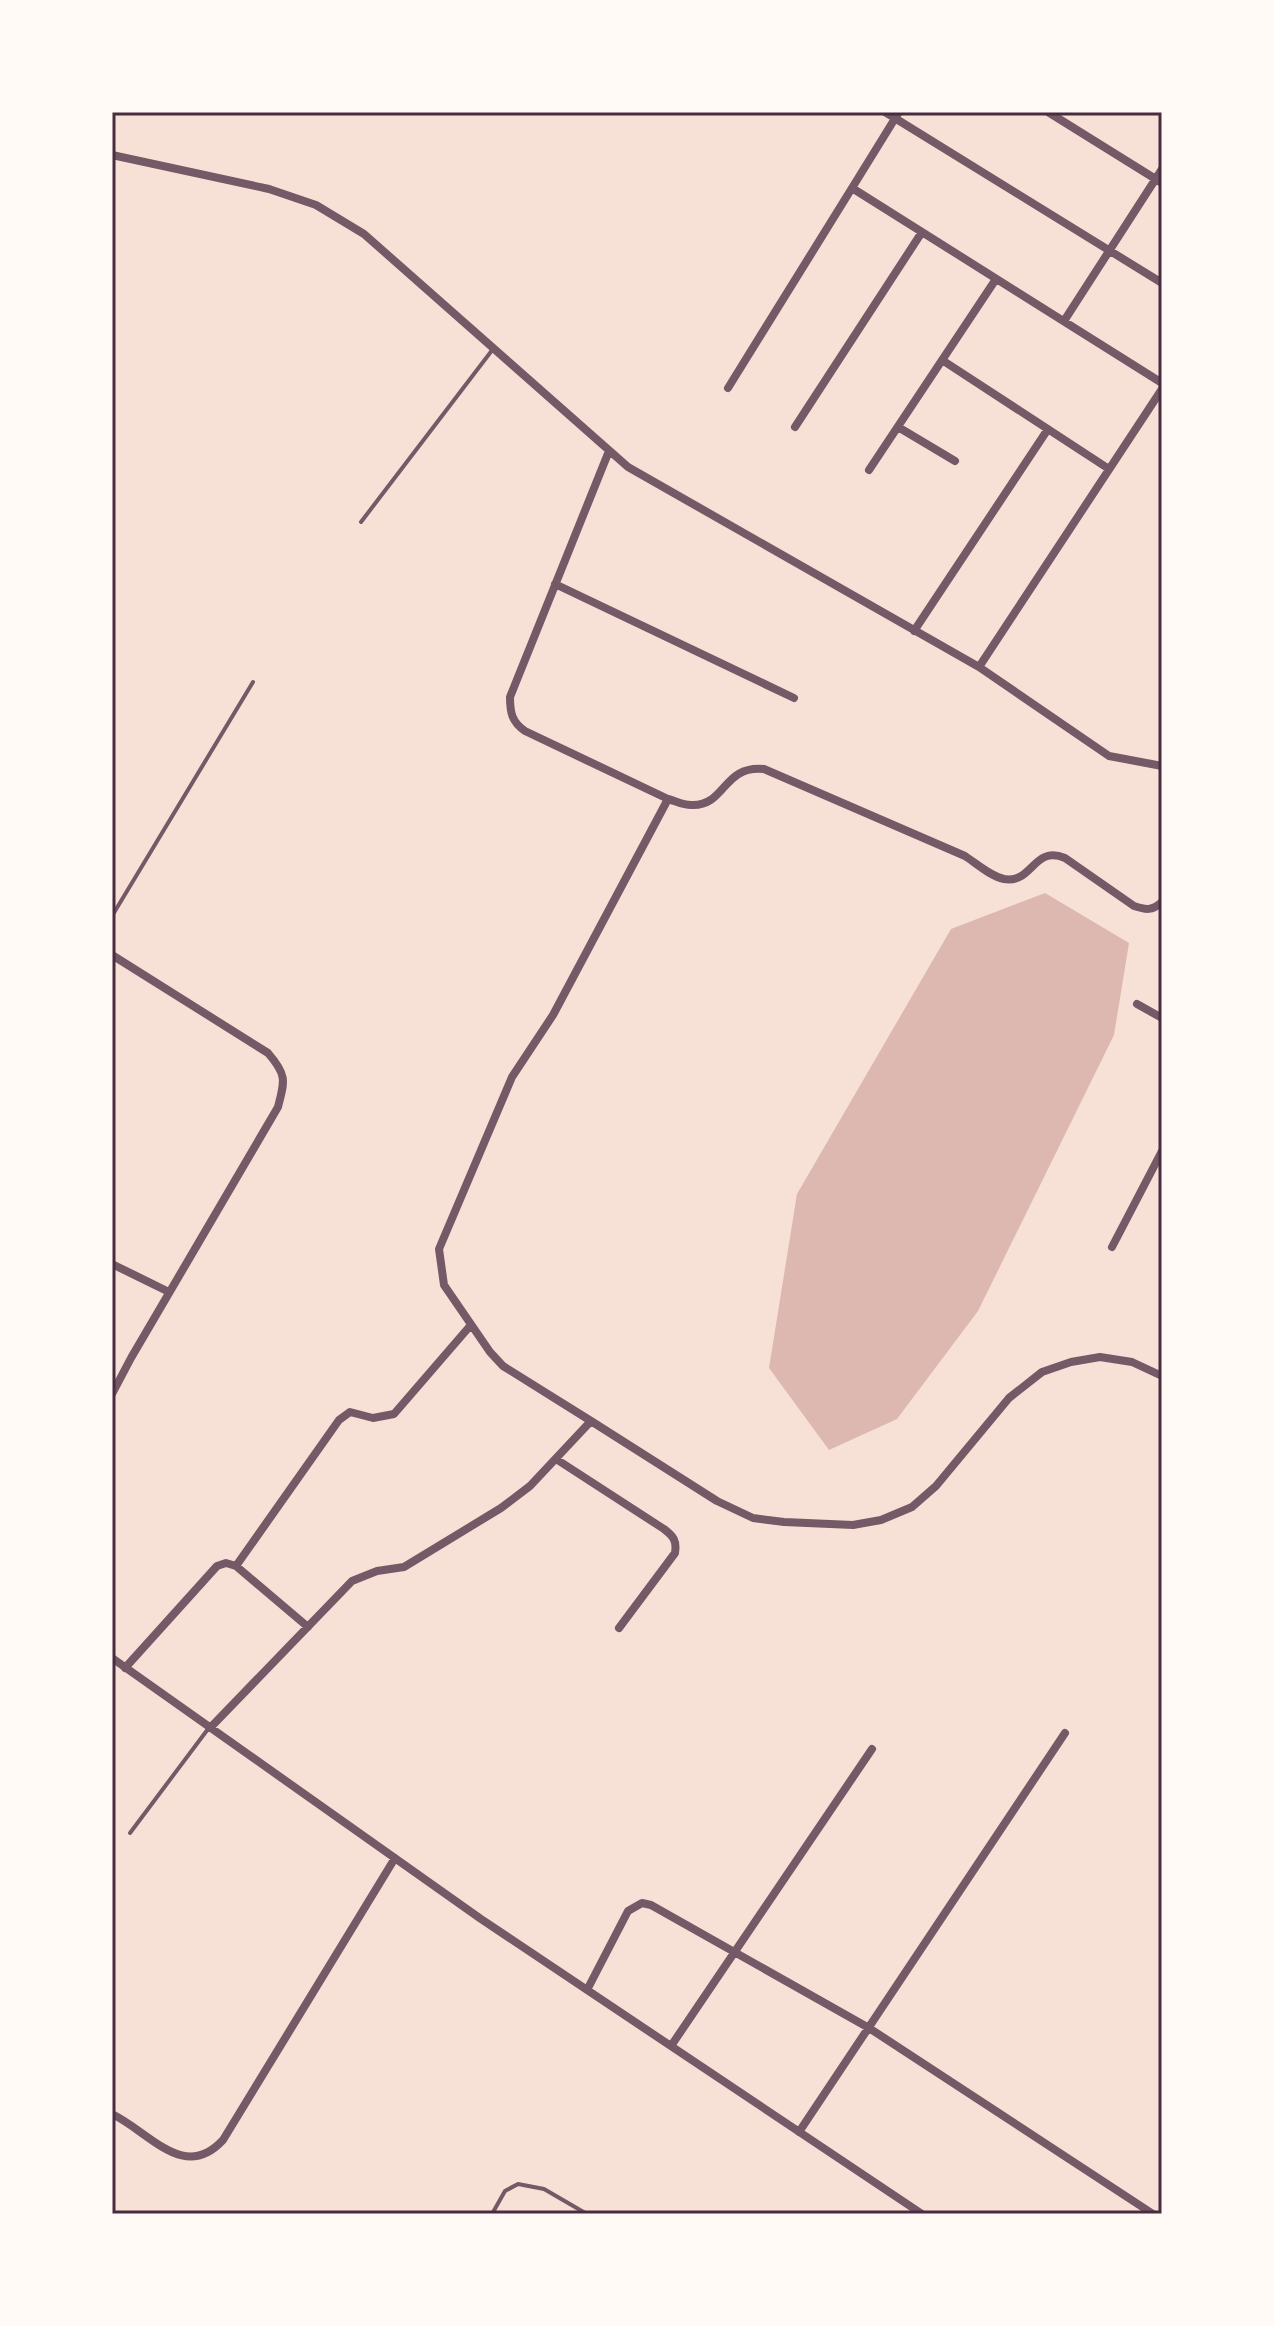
<svg xmlns="http://www.w3.org/2000/svg" width="1274" height="2326" font-family="Poppins,sans-serif">
<rect width="100%" height="100%" fill="#f7e1d7"/>
<!-- water -->
<path fill="#dcb8b0" d="M1045,893L1129,943L1114,1035L978,1311L897,1419L829,1450L769,1368L797,1194L951,929Z"/>
<g fill="none" stroke-linecap="round" stroke-linejoin="round">
<!-- service -->
<path stroke="#755966" stroke-width="4" d="M361,522L493,349
M112,916L253,682
M130,1833L208,1729
M492,2214L505,2191L518,2184L544,2189L587,2214"/>
<!-- minor -->
<path stroke="#755966" stroke-width="8" d="M885,112L1162,283
M1048,112L1162,183
M112,155L269,189L316,205L364,234L628,467L979,667L1109,756L1162,766
M852,188L899,112
M1064,321L1162,169
M942,360L1109,469
M728,388L852,188L1162,383
M795,427L922,232
M898,427L955,461
M609,451L510,697C510,713 512,722 525,731L668,799
M869,470L996,279
M555,584L794,698
M914,631L1048,429
M979,667L1162,389
M112,955L268,1053C287,1075 285,1080 278,1107L131,1358L112,1394
M1137,1004L1162,1018
M1112,1247L1162,1151
M112,1264L169,1292
M591,1421L503,1366L490,1352L444,1285L439,1249L512,1077L553,1015L668,799C676,801 684,806 693,805C726,805 723,765 764,769L965,856C977,864 990,876 1004,879C1033,884 1033,845 1065,858L1134,906C1146,910 1152,911 1162,902
M556,1459L664,1529C673,1536 677,1540 675,1553L619,1628
M236,1566L339,1420L350,1412L373,1418L394,1414L470,1326
M112,1658L481,1919L922,2214
M125,1668L217,1566L226,1563L236,1566L308,1627
M210,1728L352,1581L377,1571L404,1567L501,1508L530,1486L591,1421L717,1501L753,1518L784,1522L853,1525L881,1520L912,1507L936,1486L1009,1398L1042,1372L1071,1362L1100,1357L1132,1362L1162,1376
M587,1990L628,1911L642,1903L651,1905L869,2028L1153,2214
M671,2046L872,1749
M112,2114C151,2133 184,2182 223,2140L395,1858
M799,2132L1065,1733"/>
</g>
<!-- border -->
<rect width="1274" height="2326" fill="none" stroke="#fffaf5" stroke-width="228"/>
<rect x="114" y="114" width="1046" height="2098" fill="none" stroke="#4a2c40" stroke-width="3"/>
</svg>
